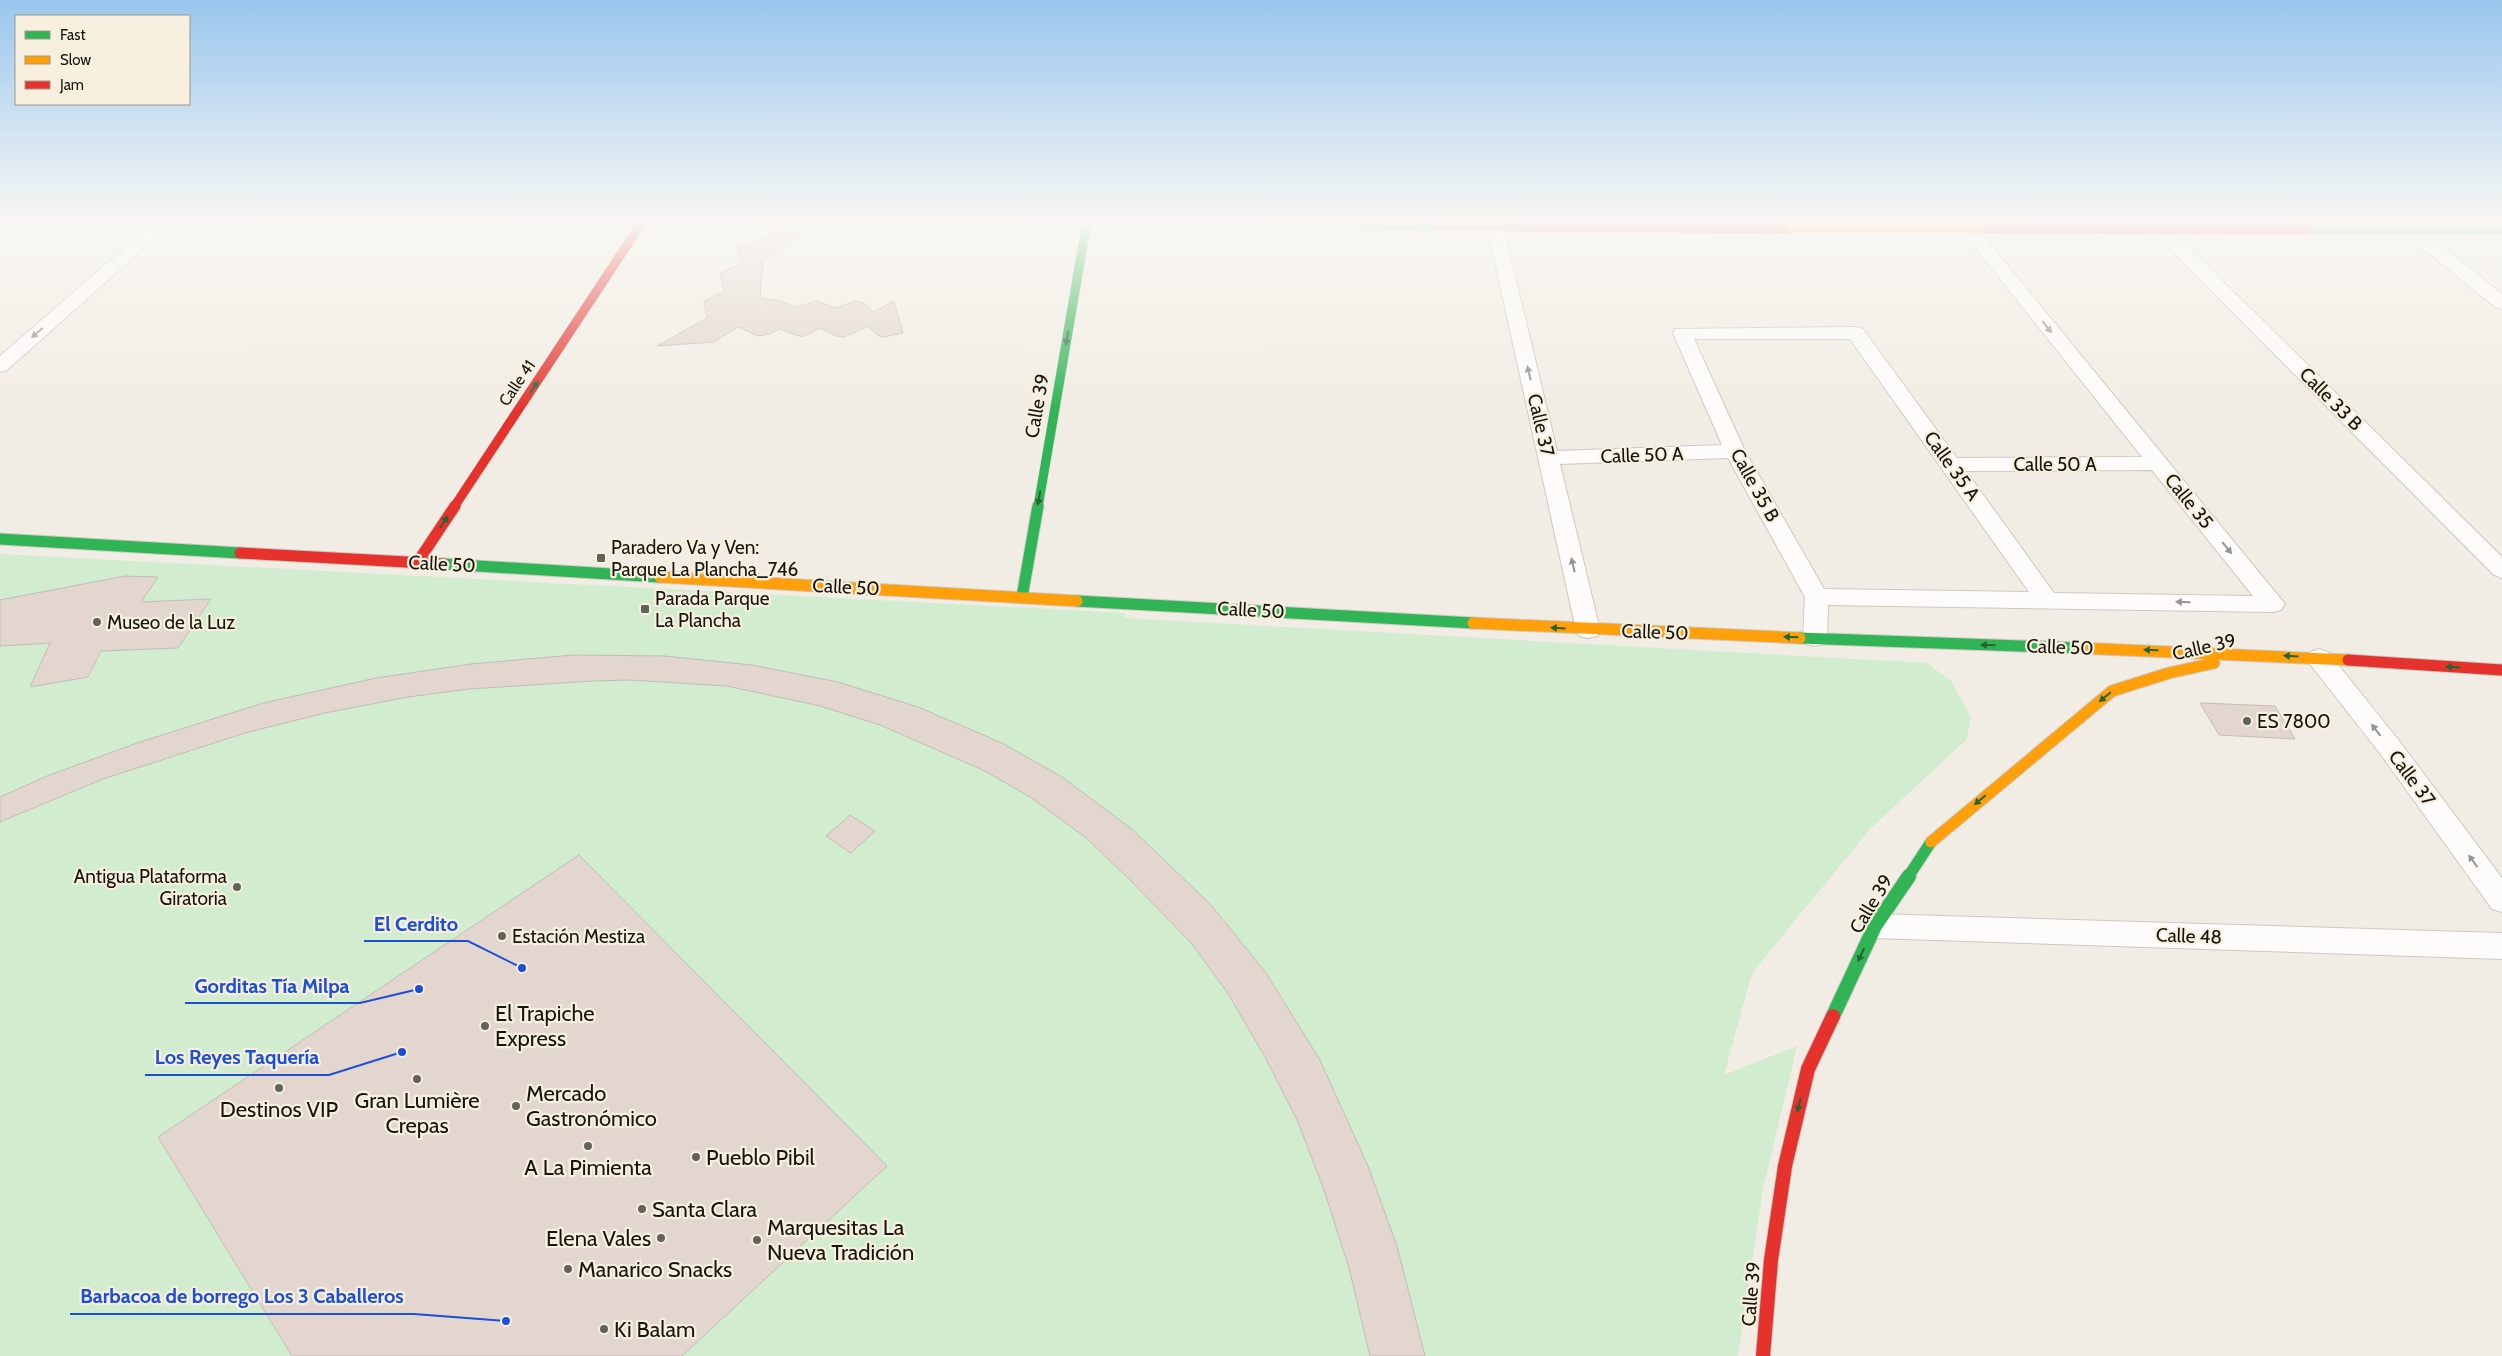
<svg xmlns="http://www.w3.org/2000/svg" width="2502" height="1356" font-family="Cabin,sans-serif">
<rect width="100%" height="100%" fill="#f1ede4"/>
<!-- green -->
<path fill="#d1ecce" d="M0,554L1125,613V618L1927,663L1951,681L1971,717L1967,739L1871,828L1752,973L1724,1075L1797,1046L1763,1189L1738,1356H0Z"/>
<!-- building -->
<path fill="#e2d6ce" stroke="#c3bdb7" d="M805,224L808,230L763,260L760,298L781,301L797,307L816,301L836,308L856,301L864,303L873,312L894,301L903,333L883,337L877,335L868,326L844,337L836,336L821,328L802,337L779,329L770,334L758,336L738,327L714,342L657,346L707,318L704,301L724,291L720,274L742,263L737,248Z
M125,576L158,577L141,602L211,599L178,648L101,651L88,677L30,687L50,643L0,646V600Z
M573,655L664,656L752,665L838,682L918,707L1002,743L1062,777L1133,830L1211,905L1266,973L1320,1060L1368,1166L1397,1246L1425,1356H1370L1349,1268L1324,1190L1298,1122L1265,1057L1227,992L1191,943L1130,880L1085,837L1033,799L985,771L880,725L820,706L727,686L630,680L593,681L469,689L408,697L325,713L245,733L103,779L0,822V797L47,776L137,743L263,703L376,678L471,664Z
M2200,703L2275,706L2295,739L2219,735Z
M850,815L875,831L851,853L826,836Z
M579,855L887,1166L682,1356H292L158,1137Z"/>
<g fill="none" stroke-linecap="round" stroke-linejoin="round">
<!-- street casing -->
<g stroke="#ccc9c2" stroke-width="2">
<path id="street" d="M156,221H174L7,370L0,372V356Z
M1486,221H1502L1557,451L1722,445L1673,333L1675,329L1856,327L1863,329L1957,458L2142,457L1954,221H1971L2285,604L2281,610L2273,612L1828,605L1827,638L1824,644L1815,646L1806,644L1803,638L1805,597L1728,458L1560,464L1600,630L1597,636L1588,638L1579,636L1576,630ZM1694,339H1850L2029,592L1824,589L1745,451ZM2152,470L2253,596L2054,593L1966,471Z
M2453,221H2471L2481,230L2478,234C2467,236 2459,230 2453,221Z
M2160,224L2166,225L2502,557V578L2494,575L2154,233L2151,229L2154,225Z
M2410,224L2416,225L2502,294V309L2495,307L2404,233L2401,229L2404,225Z
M2319,649L2328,652L2400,742L2502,878V912L2492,909L2382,756L2310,664L2307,658L2310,652Z
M1875,914L2502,933V959L1875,938L1865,935L1860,926L1865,917Z"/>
</g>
<!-- fast-far2 casing -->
<g stroke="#ccc9c2" stroke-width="10">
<path id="fast-far2" d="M1251,221L1439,226
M2307,230H2502
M1038,507L1087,221"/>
</g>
<!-- fast-far1 casing -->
<g stroke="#ccc9c2" stroke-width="13">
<path id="fast-far1" d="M0,539L240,553
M444,564L660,577
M1022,597L1038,506
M1077,601L1473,623
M1800,638L2079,648
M1908,877L1931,842"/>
</g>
<!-- fast casing -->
<g stroke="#ccc9c2" stroke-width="16">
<path id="fast" d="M1833,1016L1875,926L1909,876"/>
</g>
<!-- slow-far1 casing -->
<g stroke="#ccc9c2" stroke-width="10">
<path id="slow-far1" d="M1783,229H1986"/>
</g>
<!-- slow casing -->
<g stroke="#ccc9c2" stroke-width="13">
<path id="slow" d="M660,577L1077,601
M1473,623L1800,638
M2079,648L2348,660
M1931,842L2112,691L2169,673L2214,663"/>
</g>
<!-- jam-far2 casing -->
<g stroke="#ccc9c2" stroke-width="10">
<path id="jam-far2" d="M1439,226L1783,229
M1986,229L2307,230
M454,507L643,221"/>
</g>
<!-- jam-far1 casing -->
<g stroke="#ccc9c2" stroke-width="13">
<path id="jam-far1" d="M240,553L444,564
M417,563L455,506
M2348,660L2502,670"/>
</g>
<!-- jam casing -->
<g stroke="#ccc9c2" stroke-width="16">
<path id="jam" d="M1763,1356L1771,1260L1785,1166L1808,1069L1833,1016"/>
</g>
<!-- street -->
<use href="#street" fill="#fdfcfb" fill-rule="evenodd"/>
<!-- fast-far2 -->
<use href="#fast-far2" stroke="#30b455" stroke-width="9"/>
<!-- fast-far1 -->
<use href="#fast-far1" stroke="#30b455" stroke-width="11"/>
<!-- fast -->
<use href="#fast" stroke="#30b455" stroke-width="14"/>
<!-- slow-far1 -->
<use href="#slow-far1" stroke="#ff9f0a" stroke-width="9"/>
<!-- slow -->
<use href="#slow" stroke="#ff9f0a" stroke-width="11"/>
<!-- jam-far2 -->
<use href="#jam-far2" stroke="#e5322d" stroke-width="9"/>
<!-- jam-far1 -->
<use href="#jam-far1" stroke="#e5322d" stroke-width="11"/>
<!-- jam -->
<use href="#jam" stroke="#e5322d" stroke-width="14"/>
</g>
<!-- one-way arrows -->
<defs><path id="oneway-solid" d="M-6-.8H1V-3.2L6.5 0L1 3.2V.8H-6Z" transform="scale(1.25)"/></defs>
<g fill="#969490">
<use href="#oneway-solid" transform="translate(2047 327) rotate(51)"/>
<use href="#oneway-solid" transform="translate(37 333) rotate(139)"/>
<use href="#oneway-solid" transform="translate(1529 373) rotate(-103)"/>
<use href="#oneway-solid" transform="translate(2227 548) rotate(51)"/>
<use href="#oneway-solid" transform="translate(1573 565) rotate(-103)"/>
<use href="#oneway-solid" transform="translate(2183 602) rotate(-179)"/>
<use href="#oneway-solid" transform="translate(2376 730) rotate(-128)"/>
<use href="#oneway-solid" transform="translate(2473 861) rotate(-126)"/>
</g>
<g fill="#246432">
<use href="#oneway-solid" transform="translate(1067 338) rotate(100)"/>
<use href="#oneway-solid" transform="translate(534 387) rotate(-56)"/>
<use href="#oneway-solid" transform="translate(1039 498) rotate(100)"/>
<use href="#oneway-solid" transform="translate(444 522) rotate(-57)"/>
<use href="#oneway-solid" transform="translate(1558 628) rotate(-177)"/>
<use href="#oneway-solid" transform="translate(1791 637) rotate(-178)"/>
<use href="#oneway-solid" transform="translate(1988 645) rotate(-178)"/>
<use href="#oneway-solid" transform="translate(2151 650) rotate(-178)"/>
<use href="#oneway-solid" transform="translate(2291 656) rotate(-177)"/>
<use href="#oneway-solid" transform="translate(2453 667) rotate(-176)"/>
<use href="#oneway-solid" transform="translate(2105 697) rotate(140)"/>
<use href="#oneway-solid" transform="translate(1980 800) rotate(140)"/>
<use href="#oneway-solid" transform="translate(1861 955) rotate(115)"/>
<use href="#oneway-solid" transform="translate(1799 1105) rotate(103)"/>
</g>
<!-- sky -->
<linearGradient id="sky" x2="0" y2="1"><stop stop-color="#99c6ee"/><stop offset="0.54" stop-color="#f9f7f3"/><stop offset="1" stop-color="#f9f7f3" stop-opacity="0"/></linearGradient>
<rect width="2502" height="411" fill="url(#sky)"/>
<!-- markers -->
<g fill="#636159" stroke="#f7f0de" stroke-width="2">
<rect x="596" y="553" width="10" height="10" rx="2.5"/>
<rect x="640" y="604" width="10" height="10" rx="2.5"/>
<circle cx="97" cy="622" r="5"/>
<circle cx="2247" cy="721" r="5"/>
<circle cx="237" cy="887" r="5"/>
<circle cx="502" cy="936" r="5"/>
<circle cx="485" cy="1026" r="5"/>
<circle cx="417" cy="1079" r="5"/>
<circle cx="279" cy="1088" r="5"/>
<circle cx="516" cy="1106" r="5"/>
<circle cx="588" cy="1146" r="5"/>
<circle cx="696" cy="1157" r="5"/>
<circle cx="642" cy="1209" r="5"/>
<circle cx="661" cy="1238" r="5"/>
<circle cx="757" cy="1240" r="5"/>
<circle cx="568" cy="1269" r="5"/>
<circle cx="604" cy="1329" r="5"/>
</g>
<g text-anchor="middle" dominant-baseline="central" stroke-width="4.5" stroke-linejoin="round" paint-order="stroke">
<!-- far-street labels -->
<g font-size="16" fill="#17150e" stroke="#f7f0de">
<text transform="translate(517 383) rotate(-56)">Calle 41</text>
</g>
<!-- street labels -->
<g font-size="19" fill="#17150e" stroke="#f7f0de">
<text transform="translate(2331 399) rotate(45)">Calle 33 B</text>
<text transform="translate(1037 406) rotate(-80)">Calle 39</text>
<text transform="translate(1541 425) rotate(77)">Calle 37</text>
<text transform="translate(1642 455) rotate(-2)">Calle 50 A</text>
<text x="2055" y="464">Calle 50 A</text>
<text transform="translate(1952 466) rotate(54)">Calle 35 A</text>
<text transform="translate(1755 485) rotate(61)">Calle 35 B</text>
<text transform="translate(2189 501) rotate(51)">Calle 35</text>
<text transform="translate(442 564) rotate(3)">Calle 50</text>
<text transform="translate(846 587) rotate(3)">Calle 50</text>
<text transform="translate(1251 610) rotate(3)">Calle 50</text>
<text transform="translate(1655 632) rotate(2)">Calle 50</text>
<text transform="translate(2060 647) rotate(2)">Calle 50</text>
<text transform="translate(2204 647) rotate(-13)">Calle 39</text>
<text transform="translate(2412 778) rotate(53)">Calle 37</text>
<text transform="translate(1871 904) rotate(-59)">Calle 39</text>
<text transform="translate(2189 936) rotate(2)">Calle 48</text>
<text transform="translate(1751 1294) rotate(-85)">Calle 39</text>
</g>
<!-- poi labels -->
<g font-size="19" fill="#17150e" stroke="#f7f0de" text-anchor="start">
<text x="611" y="547">Paradero Va y Ven:<tspan x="611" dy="22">Parque La Plancha_746</tspan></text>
<text x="655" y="598">Parada Parque<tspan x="655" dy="22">La Plancha</tspan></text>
<text x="107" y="622">Museo de la Luz</text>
<text x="2257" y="721">ES 7800</text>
<text x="227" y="876" text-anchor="end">Antigua Plataforma<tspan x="227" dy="22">Giratoria</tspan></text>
<text x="512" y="936">Estación Mestiza</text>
</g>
<!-- near-poi labels -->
<g font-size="22" fill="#17150e" stroke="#f7f0de" text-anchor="start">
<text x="495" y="1013">El Trapiche<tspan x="495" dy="25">Express</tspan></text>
<text x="526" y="1093">Mercado<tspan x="526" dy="25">Gastronómico</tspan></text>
<text x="417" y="1100" text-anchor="middle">Gran Lumière<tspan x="417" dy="25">Crepas</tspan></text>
<text x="279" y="1109" text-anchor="middle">Destinos VIP</text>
<text x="706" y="1157">Pueblo Pibil</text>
<text x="588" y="1167" text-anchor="middle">A La Pimienta</text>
<text x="652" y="1209">Santa Clara</text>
<text x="767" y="1227">Marquesitas La<tspan x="767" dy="25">Nueva Tradición</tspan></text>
<text x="651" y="1238" text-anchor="end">Elena Vales</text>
<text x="578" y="1269">Manarico Snacks</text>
<text x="614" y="1329">Ki Balam</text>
</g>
</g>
<!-- callouts -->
<path fill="none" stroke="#1d4ed8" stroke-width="2" d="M522 968L468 941H364M419 989L360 1003H185M402 1052L329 1075H145M506 1321L414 1314H70"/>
<g fill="#1d4ed8" stroke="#f7f0de" stroke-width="2">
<circle cx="522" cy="968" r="5"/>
<circle cx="419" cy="989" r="5"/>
<circle cx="402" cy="1052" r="5"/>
<circle cx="506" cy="1321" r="5"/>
</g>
<g font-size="20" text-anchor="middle" font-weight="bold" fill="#1d4ed8" stroke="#f7f0de" stroke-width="4.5" stroke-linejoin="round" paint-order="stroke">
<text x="416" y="931">El Cerdito</text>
<text x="272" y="993">Gorditas Tía Milpa</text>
<text x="237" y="1064">Los Reyes Taquería</text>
<text x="242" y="1303">Barbacoa de borrego Los 3 Caballeros</text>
</g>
<!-- legend -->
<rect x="15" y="15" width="175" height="90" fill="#f7f0de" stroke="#9d988b"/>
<rect x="25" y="31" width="25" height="8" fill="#30b455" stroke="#9d988b"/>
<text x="60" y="40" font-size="15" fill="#17150e">Fast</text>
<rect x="25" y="56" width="25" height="8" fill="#ff9f0a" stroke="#9d988b"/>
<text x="60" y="65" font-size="15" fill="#17150e">Slow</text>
<rect x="25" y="81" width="25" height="8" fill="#e5322d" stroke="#9d988b"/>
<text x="60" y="90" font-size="15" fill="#17150e">Jam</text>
</svg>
